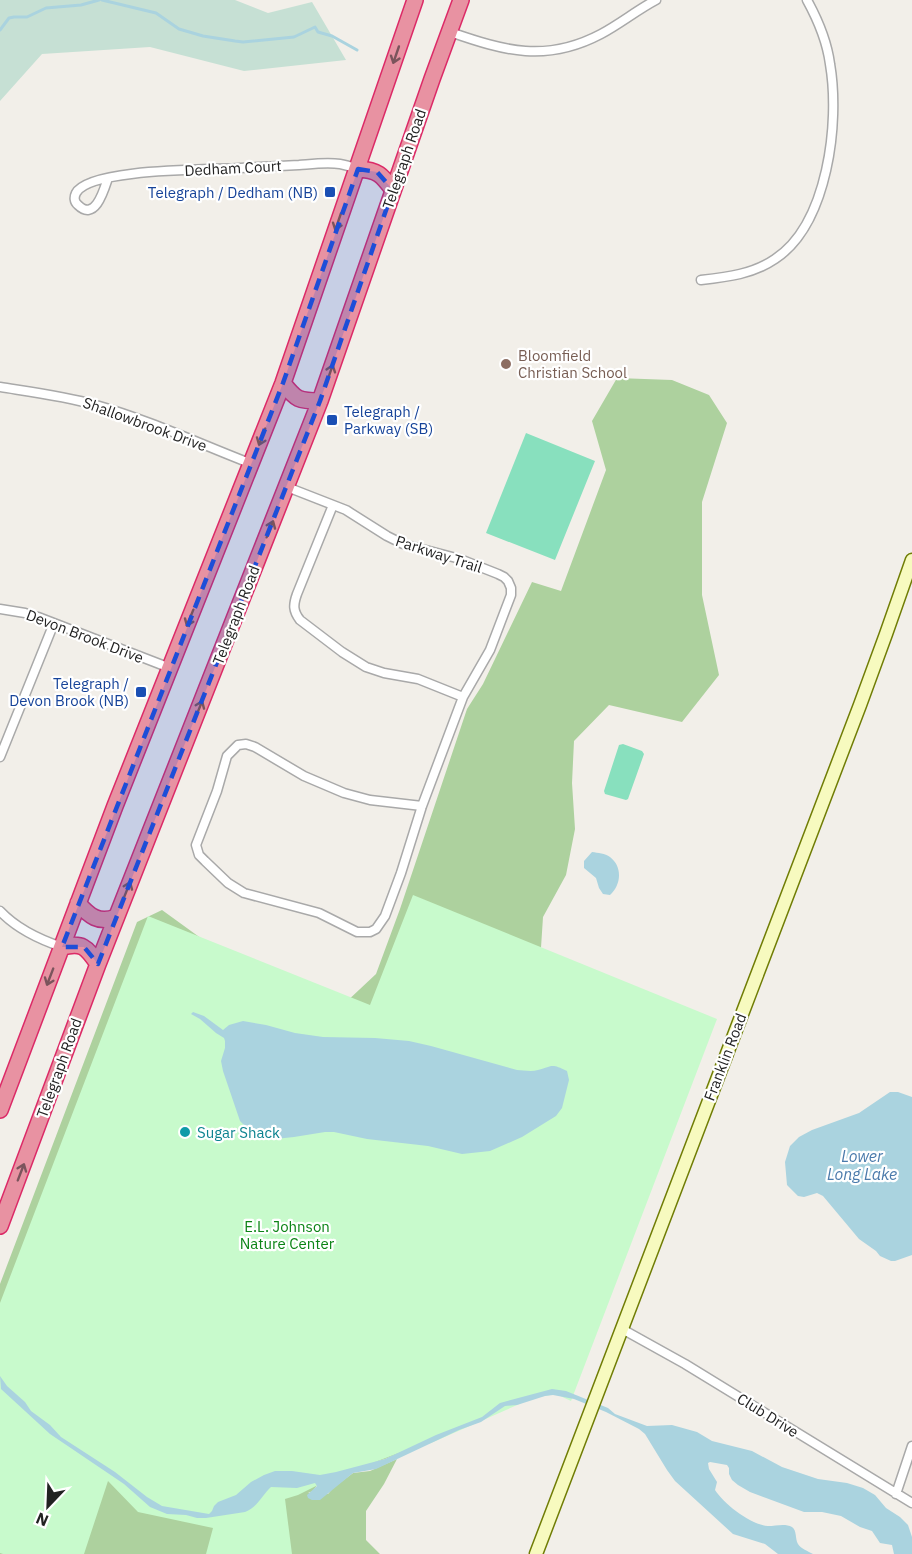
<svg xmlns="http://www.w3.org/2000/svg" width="912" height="1554" font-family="'IBM Plex Sans',sans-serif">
<rect width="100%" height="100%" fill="#f2efe9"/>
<!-- forest -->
<path fill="#add19e" d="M617,378L672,380L709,395L727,423L702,502V595L719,675L682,722L609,705L574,741L572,783L575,829L566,875L543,917L540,963L552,1389L385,1459L351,1469L0,1376V1284L137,922L162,910L231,960L344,1004L376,974L400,909L467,709L483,684L532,582L561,591L606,470L592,421Z
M0,1388L317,1485L313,1491L308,1493L328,1494L333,1488L353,1473L370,1471L397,1459L384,1484L366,1511V1540L380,1554H0Z"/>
<!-- wetland -->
<path fill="#c6e0d4" d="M0,0H235L268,13L312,2L346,60L244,71L150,47L42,54L0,101Z"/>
<!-- park -->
<path fill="#c8facc" d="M413,895L717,1019L571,1401L556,1394L533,1398L431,1443L409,1449L328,1480L298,1495L285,1499L292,1554H206L213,1528L138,1512L108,1481L84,1554H3L0,1553V1303L148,916L370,1005Z"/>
<!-- pitch -->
<path fill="#88e0be" d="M526,433L595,461L555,560L486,533Z
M623,744L642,751L644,754L628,799L626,800L605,794L604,791L619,745Z"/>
<!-- water -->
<path fill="#aad3df" d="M592,852C598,853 605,853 610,857C623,867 621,885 610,895L603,894L599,888L596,878L584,868V861Z
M193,1012L204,1016L223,1030L229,1025L243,1021L266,1025L295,1033L323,1037L375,1038L409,1041L431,1046L517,1070C523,1070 531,1072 538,1070C553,1066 551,1063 567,1071L569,1080L562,1108L556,1116L522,1137L490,1151L462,1154L428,1146L367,1139L334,1132H325L294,1137L275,1139L268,1138L250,1131L240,1121L223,1071L221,1061L225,1048V1041L224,1038L216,1033L200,1019L191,1014Z
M890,1092H898L912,1097V1255L895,1261H891L880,1256L876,1251L859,1239L823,1196L817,1193L804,1197L798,1196L787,1185L785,1162L790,1146L799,1137L812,1130L859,1113Z
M0,1376L7,1386L25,1402L31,1411L50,1425L61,1437L115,1472L147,1497L162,1506L209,1514L212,1511L214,1506L218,1502L236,1495L251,1482L264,1475L275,1471H292L320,1475L336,1472L385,1459L436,1435L482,1417L500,1403L552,1389L566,1391L608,1408L615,1414L647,1426L672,1425L697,1432L712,1441L752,1451L782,1467L818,1479L847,1483L863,1488L875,1495L886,1508L900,1517L908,1525L912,1537V1554H894L892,1545L880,1543L872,1531L860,1527L841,1516L822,1512H804L750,1492L738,1485L732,1480L729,1474V1468L727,1465L710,1462L708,1463L709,1469L717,1482L715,1490C724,1504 751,1525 768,1526C776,1526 785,1523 792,1527C797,1530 795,1539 798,1544C801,1549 808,1551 813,1554H778L765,1544L733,1534L675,1481L667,1470L645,1434L639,1429L606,1412L574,1399L553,1395L545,1396L517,1405L505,1406L481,1422L459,1430L376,1469L353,1473L320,1500H312L308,1498L307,1495L317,1486L315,1483L297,1488L271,1487C262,1495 258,1507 245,1512L206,1518H197L186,1515L167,1514L150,1507L124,1484L50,1434L1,1389Z"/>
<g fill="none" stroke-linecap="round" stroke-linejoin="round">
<!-- stream -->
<path stroke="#aad3df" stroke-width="3" d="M102,0L156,13L179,29L203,36L235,41L243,42L294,37L315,27L318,32L332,36L357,50
M0,30L9,18L14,17H27L46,8L81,5L99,0"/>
<!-- street casing -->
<g stroke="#a9a9a9" stroke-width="11">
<path id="street" d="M450,32C505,51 546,63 601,34C620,24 637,10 656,0
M108,178C104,190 95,222 78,205C74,202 74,197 76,193C89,168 211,170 240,168C260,167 279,166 299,165C312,164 327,162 340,164C346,165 352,167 358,169
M701,280C728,277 753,274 775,259C828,224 840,122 830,64C827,41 818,20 807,0
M0,387C32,392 64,396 96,405C149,420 200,444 252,464
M287,487L346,510L387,536L403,544L460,559L498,574L504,577L508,581L511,588V595L490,650L463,697L422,806L401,873L385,916L376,929L370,932H357L319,913L244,893L228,883L205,861L199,855L196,845L217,791L227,756L238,745L246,744L255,747L304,776L344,793L370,800L422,806
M333,505L297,594C293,605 293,611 300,620L342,652L366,667L384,673L418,679L463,697
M0,609L25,613L38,617L170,668
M0,757L54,623
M0,911C17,929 38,939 62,947
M622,1329L685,1364L912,1503
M896,1494L912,1446"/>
</g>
<!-- secondary casing -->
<g stroke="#707d05" stroke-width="15">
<path id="secondary" d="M536,1554L860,705L886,634L912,560"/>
</g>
<!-- highway casing -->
<g stroke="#dc2a67" stroke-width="18">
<path id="highway" d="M358,169C378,170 382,175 393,190
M283,383C296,400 299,401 320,401
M78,903C89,916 99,924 116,917
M62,947C83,942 86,947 98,964
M0,1110L115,806L283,383L415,0
M0,1226L98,964L320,401L432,79L461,0"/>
</g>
<!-- street -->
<use href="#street" stroke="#fff" stroke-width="8"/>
<!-- secondary -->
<use href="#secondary" stroke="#f7fabf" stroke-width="12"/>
<!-- highway -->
<use href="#highway" stroke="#e892a2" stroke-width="15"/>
</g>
<!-- one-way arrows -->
<defs><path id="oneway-shaft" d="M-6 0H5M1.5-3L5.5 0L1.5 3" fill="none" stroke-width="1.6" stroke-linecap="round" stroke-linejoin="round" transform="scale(1.5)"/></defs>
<g stroke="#7b545c">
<use href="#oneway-shaft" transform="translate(396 55) rotate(109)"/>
<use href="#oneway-shaft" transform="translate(338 222) rotate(109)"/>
<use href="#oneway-shaft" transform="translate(330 373) rotate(-71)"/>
<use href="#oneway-shaft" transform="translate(262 437) rotate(111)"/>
<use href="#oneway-shaft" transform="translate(270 529) rotate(-68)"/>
<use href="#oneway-shaft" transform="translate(190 618) rotate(112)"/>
<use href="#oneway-shaft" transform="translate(199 709) rotate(-68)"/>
<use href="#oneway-shaft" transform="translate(127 890) rotate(-68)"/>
<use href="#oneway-shaft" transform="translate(50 977) rotate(111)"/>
<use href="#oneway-shaft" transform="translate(21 1172) rotate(-69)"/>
</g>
<!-- marked area -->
<path fill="#1d4ed8" fill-opacity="0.2" stroke="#1d4ed8" stroke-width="4.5" stroke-dasharray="12 8" stroke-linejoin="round" d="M358,169L377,172L393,190L320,401L98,964L84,947H62L283,383Z"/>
<!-- markers -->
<g fill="#1a4fb4" stroke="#fff" stroke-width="2">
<rect x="324" y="186" width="12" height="12" rx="3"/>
<rect x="326" y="414" width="12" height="12" rx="3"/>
<rect x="135" y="686" width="12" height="12" rx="3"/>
</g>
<circle fill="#8d6e63" stroke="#fff" stroke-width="2" cx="506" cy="364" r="6"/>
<circle fill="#0f9aa8" stroke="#fff" stroke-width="2" cx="185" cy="1132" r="6"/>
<g text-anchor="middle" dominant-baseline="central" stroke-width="4.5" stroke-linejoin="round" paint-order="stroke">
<!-- street labels -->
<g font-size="15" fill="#222" stroke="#fff">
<text transform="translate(404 159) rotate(-71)">Telegraph Road</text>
<text transform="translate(233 168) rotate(-3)">Dedham Court</text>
<text transform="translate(145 424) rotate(20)">Shallowbrook Drive</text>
<text transform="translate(439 554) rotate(18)">Parkway Trail</text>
<text transform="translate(236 615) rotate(-69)">Telegraph Road</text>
<text transform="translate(85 636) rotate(21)">Devon Brook Drive</text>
<text transform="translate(725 1057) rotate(-69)">Franklin Road</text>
<text transform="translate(59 1068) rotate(-70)">Telegraph Road</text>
<text transform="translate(768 1415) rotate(32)">Club Drive</text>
</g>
<!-- transit labels -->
<g font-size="15" fill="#164399" stroke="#fff" text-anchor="end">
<text x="318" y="192">Telegraph / Dedham (NB)</text>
<text x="344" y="411" text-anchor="start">Telegraph /<tspan x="344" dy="17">Parkway (SB)</tspan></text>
<text x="129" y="683">Telegraph /<tspan x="129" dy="17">Devon Brook (NB)</tspan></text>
</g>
<!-- education labels -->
<g font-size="15" fill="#785e54" stroke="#fff" text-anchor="start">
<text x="518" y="355">Bloomfield<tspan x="518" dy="17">Christian School</tspan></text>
</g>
<!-- culture labels -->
<g font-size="15" fill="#0d838f" stroke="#fff" text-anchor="start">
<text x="197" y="1132">Sugar Shack</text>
</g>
<!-- park labels -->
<g font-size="15" fill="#0c8416" stroke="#fff">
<text x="287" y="1226">E.L. Johnson<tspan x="287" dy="17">Nature Center</tspan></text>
</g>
<!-- water labels -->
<g font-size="16" font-style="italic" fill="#4a7aab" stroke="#fff">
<text x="862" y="1156">Lower<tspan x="862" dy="18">Long Lake</tspan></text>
</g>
</g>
<!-- north arrow -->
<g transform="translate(48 1506) rotate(203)" stroke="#ffffff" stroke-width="4.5" paint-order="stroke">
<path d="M0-4.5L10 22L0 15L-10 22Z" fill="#222222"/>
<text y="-9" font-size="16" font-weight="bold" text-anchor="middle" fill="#222222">N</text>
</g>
</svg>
